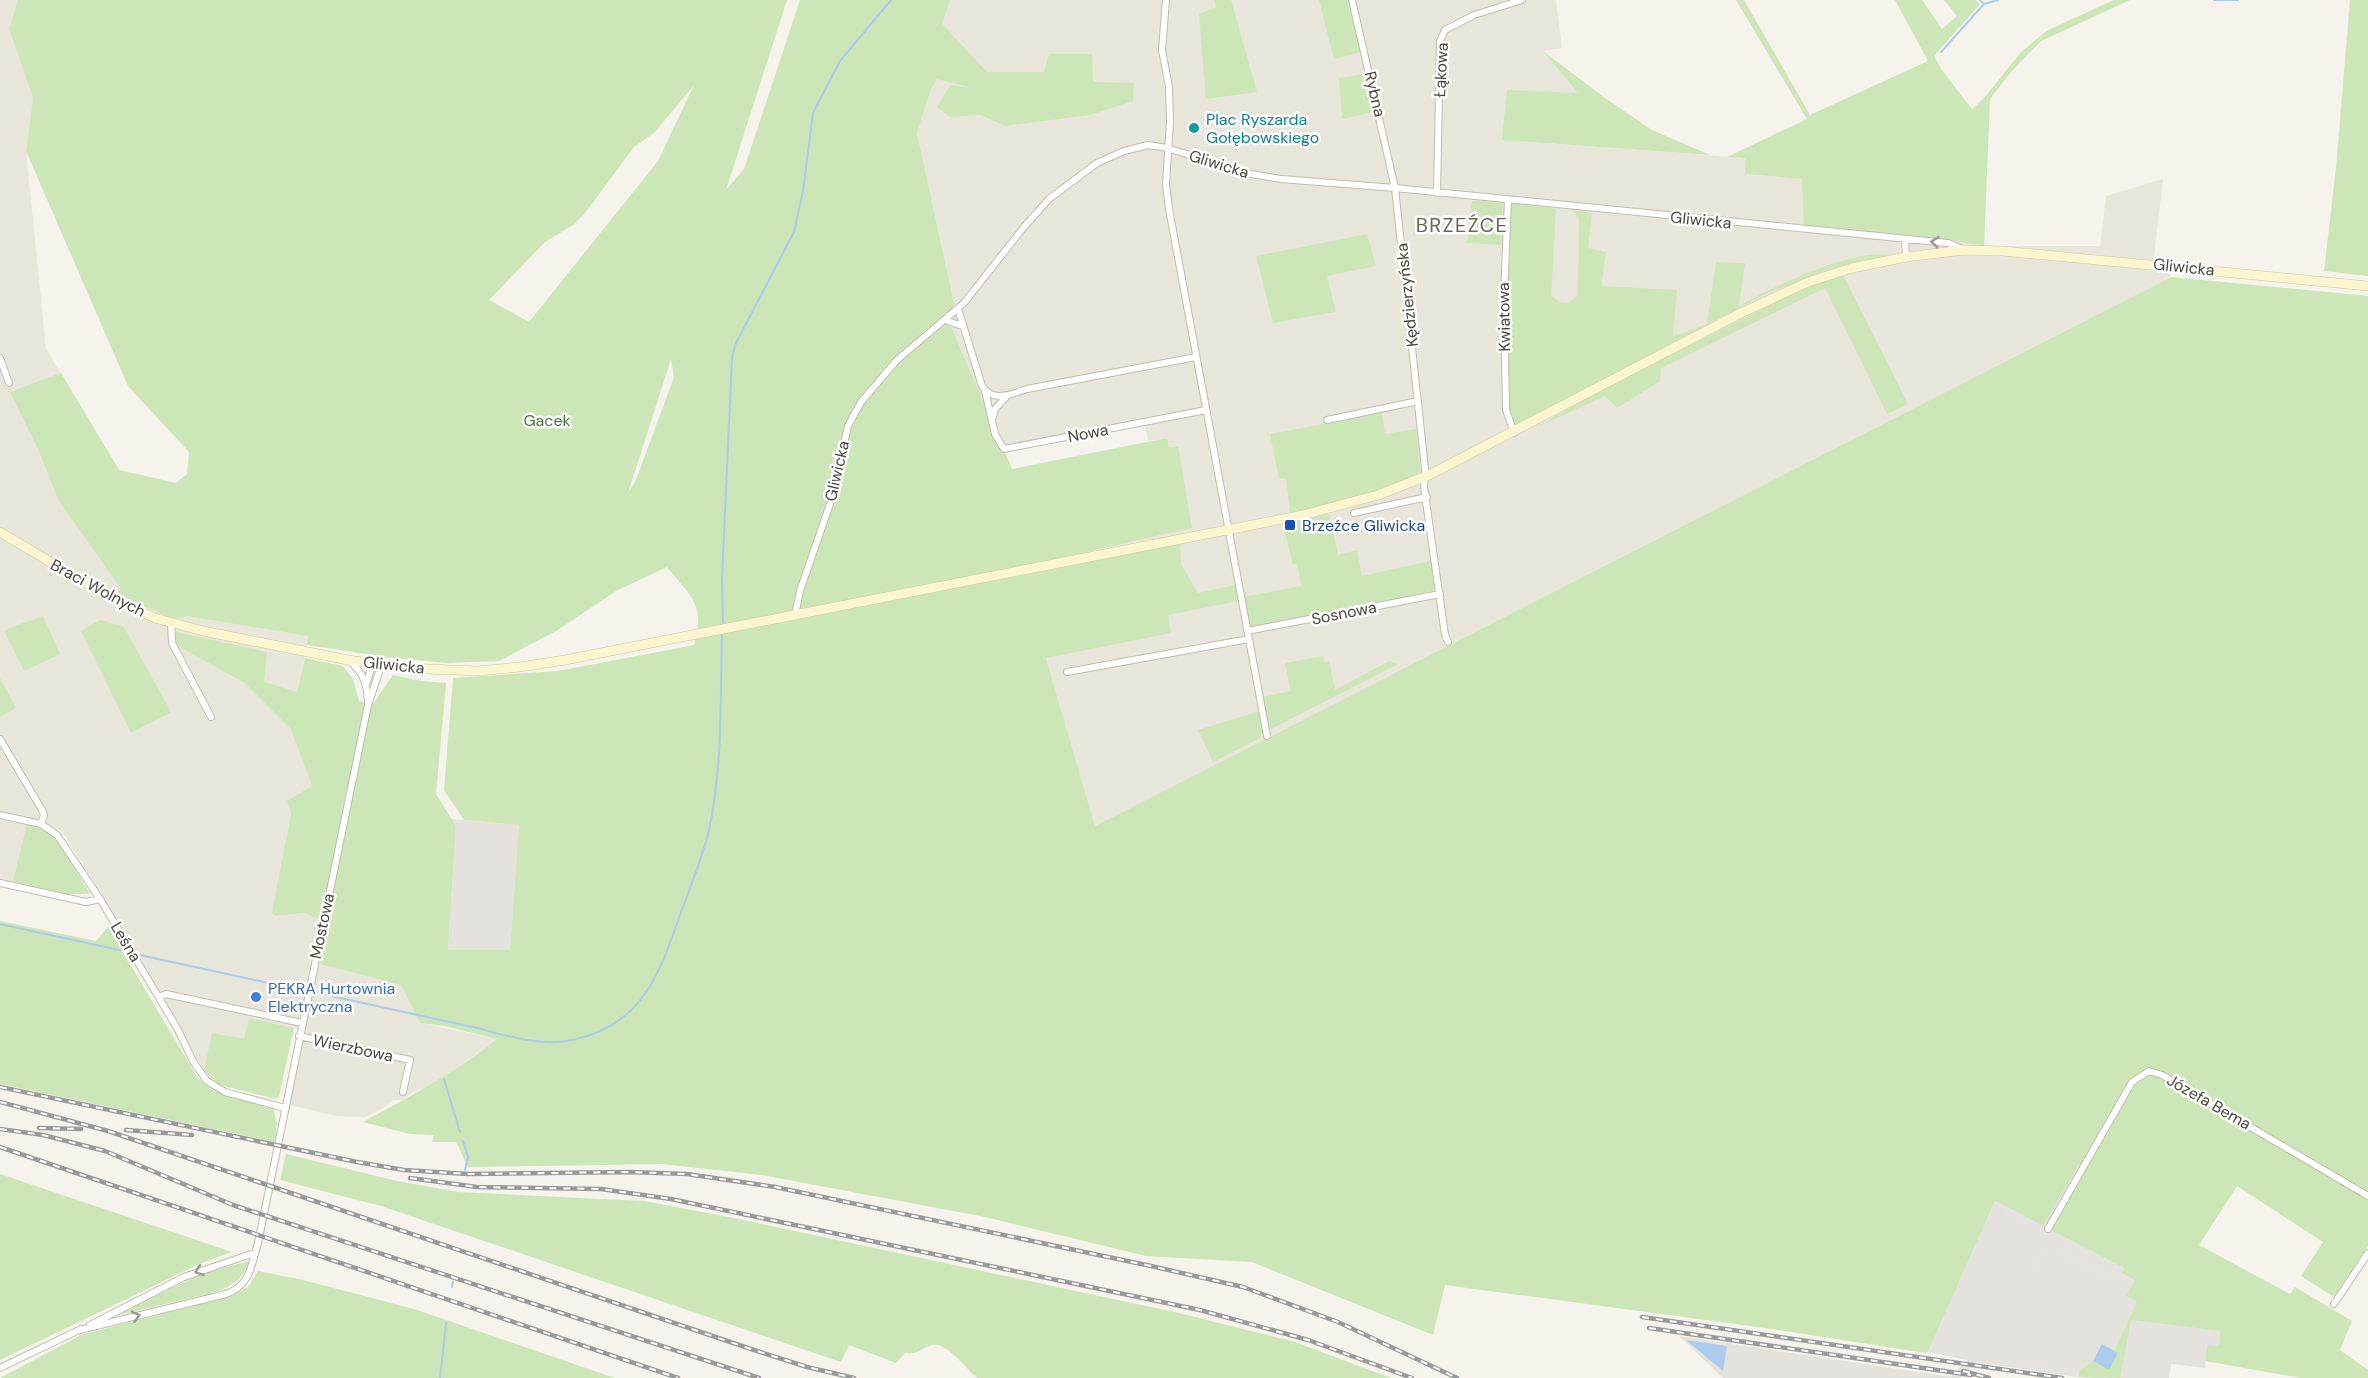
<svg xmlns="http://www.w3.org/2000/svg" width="2368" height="1378" font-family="'DM Sans',sans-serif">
<rect width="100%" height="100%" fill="#f5f3ec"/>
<!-- residential -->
<path fill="#e8e5da" d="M0,0H18L9,29L33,98L26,151L46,349L119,470L187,616L309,636L290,728L312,786L291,812L273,913L276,916L304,913L329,923L320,964L401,985L420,1023L498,1039L435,1083L408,1095L403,1100H393L383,1108L365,1117L337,1116L289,1105L304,1030L249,1018L245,1039L204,1071L133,946L62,831L27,823L12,886L0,883Z
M950,0H1556L1562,48L1544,51L1579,93L1503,140L1746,158V174L1802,179L1943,239L1984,246H2100L2106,196L2163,179L2154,257L2171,277L1095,826L1022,575L1034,564L1166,534L1178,446L1169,447L1167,438L1148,441L1145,424L1005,453L950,324L954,303L917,133L930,92L937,78L942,24Z"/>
<!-- industrial -->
<path fill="#e5e2dd" d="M452,819L519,825L510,950L448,951L456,826Z
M1995,1201L2149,1281L2132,1320L2221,1331L2219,1346L2207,1345L2205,1368L2171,1364L2169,1378H2086L1976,1362L1961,1378H1723L1679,1336L1951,1377L1967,1360L1928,1352Z"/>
<!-- green -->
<path fill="#cce6b8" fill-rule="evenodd" d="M18,0H787L726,190L744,169L800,0H950L942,24L987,72H1044L1049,54H1092L1093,82L1134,83L1133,101L1090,115L1005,126L981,115L950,117L937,107L950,85L972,88L937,79L930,92L917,133L954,303L950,324L1012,469L1167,438L1169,447L1178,446L1192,528L1034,564L1023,575L1180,543L1181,564L1198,593L1235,585L1238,601L1168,615L1171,633L1046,658L1095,826L2171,277L2368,296V1246L2334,1297L2301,1276L2323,1242L2237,1186L2199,1245L2290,1294L2295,1287L2352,1321L2340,1350L2368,1370V1378H2301L2205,1361L2207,1345L2219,1346L2220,1331L2131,1320L2120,1378L2078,1377L2079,1371L2093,1361L2109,1369L2118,1353L2114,1351L2137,1302L2126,1296L2135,1280L2122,1273L2124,1268L1995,1201L1928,1352L1926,1353L1765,1328L1445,1285L1433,1335L1252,1262L1146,1256L985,1217L762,1175L662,1164L468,1167L456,1142H432L434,1135L410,1134L363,1122C409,1097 456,1072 497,1039L444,1026L420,1023L401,985L320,964L328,923L304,913L275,916L272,913L291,813L287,801L312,786L290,728L245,683L178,646L174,638L176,632L267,652L264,682L297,692L305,658L343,666L353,679L359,701L373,704L393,675L421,681L446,683L436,794L456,826L448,950H510L519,825L464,820L444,790L453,678L558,671L694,645C706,605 691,597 667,567L616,591L556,631L499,661L448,663L393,658L307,645L308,636L187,616L174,619L118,594L120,587L59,501L38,449L10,392L61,373L119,470L176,483L187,474L189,452L128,386L26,151L33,98L9,29ZM694,85L658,161L529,322L489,300L545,242L573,225L585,213L634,147L655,132ZM671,359L674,377L636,480L628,493Z
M1214,0H1231L1257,92L1206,99L1199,14L1216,7Z
M1319,0H1347L1361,52L1334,59Z
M1736,0H1744L1810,115L1928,61L1895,0H1922L1942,29L1957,16L1944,0H1975L1980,4L1934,56L1941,69L1972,109L1985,97L2021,52L2048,30L2114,0H2130L2041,41L2010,73L1990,99L1984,246L1943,239L1804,227L1802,179L1745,174L1746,158L1727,157L1807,119Z
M2350,0H2368V276L2324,271L2336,168Z
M1543,51L1605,98L1652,130L1710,155L1502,140L1507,90L1578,93Z
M1365,74L1373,112L1342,119L1339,78Z
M1472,201L1503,202L1501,245L1467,243Z
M1510,203L1556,209L1551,296L1560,302L1568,303L1578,295L1579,218L1572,210L1592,213L1588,248L1606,252L1601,286L1677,290L1673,337L1707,324L1716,262L1745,263L1739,306C1772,287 1853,248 1890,255L1829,269L1765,294L1515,426C1503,398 1507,364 1507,334C1507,290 1506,247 1510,203Z
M1367,234L1376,266L1327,276L1336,312L1273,323L1256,256Z
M1843,275L1908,404L1887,414L1825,288L1661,368L1660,381L1617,408L1605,396L1537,427L1590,396L1804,288Z
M1382,413L1385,434L1416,429L1420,472C1379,495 1334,503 1290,513L1286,478L1279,479L1270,434Z
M1329,514L1338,555L1357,550L1362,576L1431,561L1435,590L1369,605L1250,627L1244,597L1301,586L1297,563L1293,565L1283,525Z
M43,616L60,654L24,671L4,631C17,624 29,622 43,616Z
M100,620L124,627L171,712L131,733L81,631Z
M1323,656L1325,662L1329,661L1335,690L1389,661L1398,664L1269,730L1262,697L1291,691L1285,663Z
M0,678L16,708L0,717Z
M1260,711L1263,730L1260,738L1213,762L1198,730Z
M27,823L50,828L90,894H66L13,881Z
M0,921L96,941L108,927L197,1077L212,1090L273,1108L277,1123L275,1142L0,1084Z
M249,1018L294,1028L279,1096L276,1099L220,1085L204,1071L212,1033L244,1039Z
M286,1154L397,1181L458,1192L644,1201L734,1218L1179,1313L1295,1342L1391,1378H977C967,1369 944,1340 932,1345C918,1349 922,1354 905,1353L896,1363L849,1345L841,1362L381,1206L280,1180Z
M0,1174L232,1252L199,1264L0,1360Z
M249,1261C243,1279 233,1285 216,1292L111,1317L201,1274Z
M258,1271L303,1280L414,1309L615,1378H0L81,1335L231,1296L248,1287Z"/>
<!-- parking -->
<path fill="#e4e3df" d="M266,992L296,998L292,1016L265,1011Z
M2079,1164L2084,1167L2048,1229L2043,1226Z
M2005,1207L2034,1222L2032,1227L2002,1212Z
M2065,1238L2124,1269L2122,1273L2063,1243Z
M2042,1246L2047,1249L2031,1278L2026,1276Z
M2056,1246L2119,1279L2116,1284L2053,1251Z
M2019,1362L2079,1371L2078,1377L2019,1368Z"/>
<!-- water -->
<path fill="#adcbec" d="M1686,1340L1727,1346L1723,1371Z
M2102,1344L2118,1353L2109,1370L2093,1361Z"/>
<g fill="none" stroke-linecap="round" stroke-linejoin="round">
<!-- stream -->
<path stroke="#adcbec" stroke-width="2" d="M1980,0L1984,4L1998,0
M2214,0H2238
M1941,52L1984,4
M723,623L722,579L732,358L736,343L794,232L803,191L813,113L840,61L891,0
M0,924L128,952
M135,954L301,990
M313,992C367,1004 422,1016 477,1028C504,1035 538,1046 566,1041C640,1029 658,978 680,915C690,888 701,861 708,834C723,770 720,700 722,635
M444,1079L460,1132
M463,1141L468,1157L465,1170
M452,1287L453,1282
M440,1378L446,1323"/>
<!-- minor casing -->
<g stroke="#c0bcae" stroke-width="8">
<path id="minor" d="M1166,0L1162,50L1169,87L1170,122L1166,184L1169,209L1267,736
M1352,0L1395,188L1425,469L1424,487L1445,635L1448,642
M1437,193L1440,41L1445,30L1474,15L1522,0
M1508,199L1504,296L1506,410L1514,433
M1905,239L1906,257
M958,309L982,386C992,403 1012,394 1027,389L1196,357
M945,320L962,326
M0,358L9,383
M985,391L995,434L1004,449L1206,410
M993,417L995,409L1007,396
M1327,420L1418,401
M1354,513L1427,497
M795,615L800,591L832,498L848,426L861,402L897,360L964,303L1024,227L1049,199L1097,163L1124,151L1148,145L1167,148L1251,174L1281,179L1395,188L1948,243L1962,249
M171,623L172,643L211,717
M1247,631L1440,594
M349,661C364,673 367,684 368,702
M1067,672L1249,639
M367,682L371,669L377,665
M0,739L42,810L44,815L41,824L57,835L100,899L177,1028L194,1063L207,1081L225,1092L285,1108
M0,815L41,824
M0,883L86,902L100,899
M159,997L166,994L302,1023
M299,1036L410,1060L403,1092
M2048,1229L2132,1082L2149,1071L2162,1075L2368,1196
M2334,1304L2368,1253
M90,1325L184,1277L254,1253
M80,1330L226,1294C251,1285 251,1265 258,1243L368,705L381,666
M0,1368L81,1329"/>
</g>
<!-- secondary casing -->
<g stroke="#d1c99e" stroke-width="10">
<path id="secondary" d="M0,532L113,599L155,618L203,631L348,660L402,668L477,671L520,667L565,660L1303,515L1378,495L1429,475L1741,313L1808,282L1852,268L1906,257L1964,250L2003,251L2368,286"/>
</g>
<!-- minor -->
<use href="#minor" stroke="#fff" stroke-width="6"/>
<!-- secondary -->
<use href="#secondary" stroke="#fbf6cf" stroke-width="9"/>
<!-- rail casing -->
<g stroke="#999" stroke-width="4.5">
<path id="rail" d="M0,1087L357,1162L404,1170L468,1174L629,1172L687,1174L775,1187L1151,1266L1243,1287L1338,1322L1457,1378
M0,1102L108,1131L751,1349L807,1367L854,1378
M39,1128L81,1129
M0,1129L43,1135L105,1151L233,1205L759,1378
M126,1130L192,1135
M0,1147L678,1378
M410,1178L477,1187L601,1189L671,1199L1200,1310L1308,1340L1412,1378
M1642,1317L2062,1378
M1649,1328L1971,1375
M1963,1371L1989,1378"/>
</g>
<!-- rail -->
<use href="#rail" stroke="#fff" stroke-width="2" stroke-dasharray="7" stroke-linecap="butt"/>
</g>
<!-- one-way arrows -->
<defs><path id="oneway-chevron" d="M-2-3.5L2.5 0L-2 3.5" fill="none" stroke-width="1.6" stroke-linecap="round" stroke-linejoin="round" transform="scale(1.5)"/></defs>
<g stroke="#9b9993">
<use href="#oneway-chevron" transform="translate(1935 242) rotate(-174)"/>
<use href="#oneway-chevron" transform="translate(199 1271) rotate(160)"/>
<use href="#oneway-chevron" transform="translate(136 1316) rotate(-14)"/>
</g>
<!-- markers -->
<circle fill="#0f9aa8" stroke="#fff" stroke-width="2" cx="1194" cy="128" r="6"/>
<rect fill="#1a4fb4" stroke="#fff" stroke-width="2" x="1284" y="519" width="12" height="12" rx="3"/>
<circle fill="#3f7fe0" stroke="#fff" stroke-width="2" cx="256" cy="997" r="6"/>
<g text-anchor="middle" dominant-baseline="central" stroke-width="5" stroke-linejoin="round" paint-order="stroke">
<!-- street labels -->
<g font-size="16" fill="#49453a" stroke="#fff">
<text transform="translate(1441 70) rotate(-87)">Łąkowa</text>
<text transform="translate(1375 94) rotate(77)">Rybna</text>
<text transform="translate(1219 164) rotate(17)">Gliwicka</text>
<text transform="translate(1701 220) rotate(6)">Gliwicka</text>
<text transform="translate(2184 267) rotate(6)">Gliwicka</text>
<text transform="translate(1407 295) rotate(-96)">Kędzierzyńska</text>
<text transform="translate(1504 317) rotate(-91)">Kwiatowa</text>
<text transform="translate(1088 433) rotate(-11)">Nowa</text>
<text transform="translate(837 471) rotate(-77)">Gliwicka</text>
<text transform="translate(98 588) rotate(28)">Braci Wolnych</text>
<text transform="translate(1344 613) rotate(-11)">Sosnowa</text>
<text transform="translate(394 665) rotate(6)">Gliwicka</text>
<text transform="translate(322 926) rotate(-78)">Mostowa</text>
<text transform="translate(126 942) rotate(59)">Leśna</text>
<text transform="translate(353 1048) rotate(12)">Wierzbowa</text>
<text transform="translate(2209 1102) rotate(30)">Józefa Bema</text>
</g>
<!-- culture labels -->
<g font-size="16" fill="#0d838f" stroke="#fff" text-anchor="start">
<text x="1206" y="119">Plac Ryszarda<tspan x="1206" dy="18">Gołębowskiego</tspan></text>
</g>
<!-- park labels -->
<g font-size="16" fill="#437830" stroke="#fff">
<text x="547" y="420">Gacek</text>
</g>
<!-- transit labels -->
<g font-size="16" fill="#164399" stroke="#fff" text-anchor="start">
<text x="1302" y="525">Brzeźce Gliwicka</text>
</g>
<!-- shop labels -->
<g font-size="16" fill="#366cbe" stroke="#fff" text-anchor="start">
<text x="268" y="988">PEKRA Hurtownia<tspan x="268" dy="18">Elektryczna</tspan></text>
</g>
<!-- quarter labels -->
<g font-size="20" letter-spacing="1.5" fill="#6b6451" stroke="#fff">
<text x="1462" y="225">BRZEŹCE</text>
</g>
</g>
</svg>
